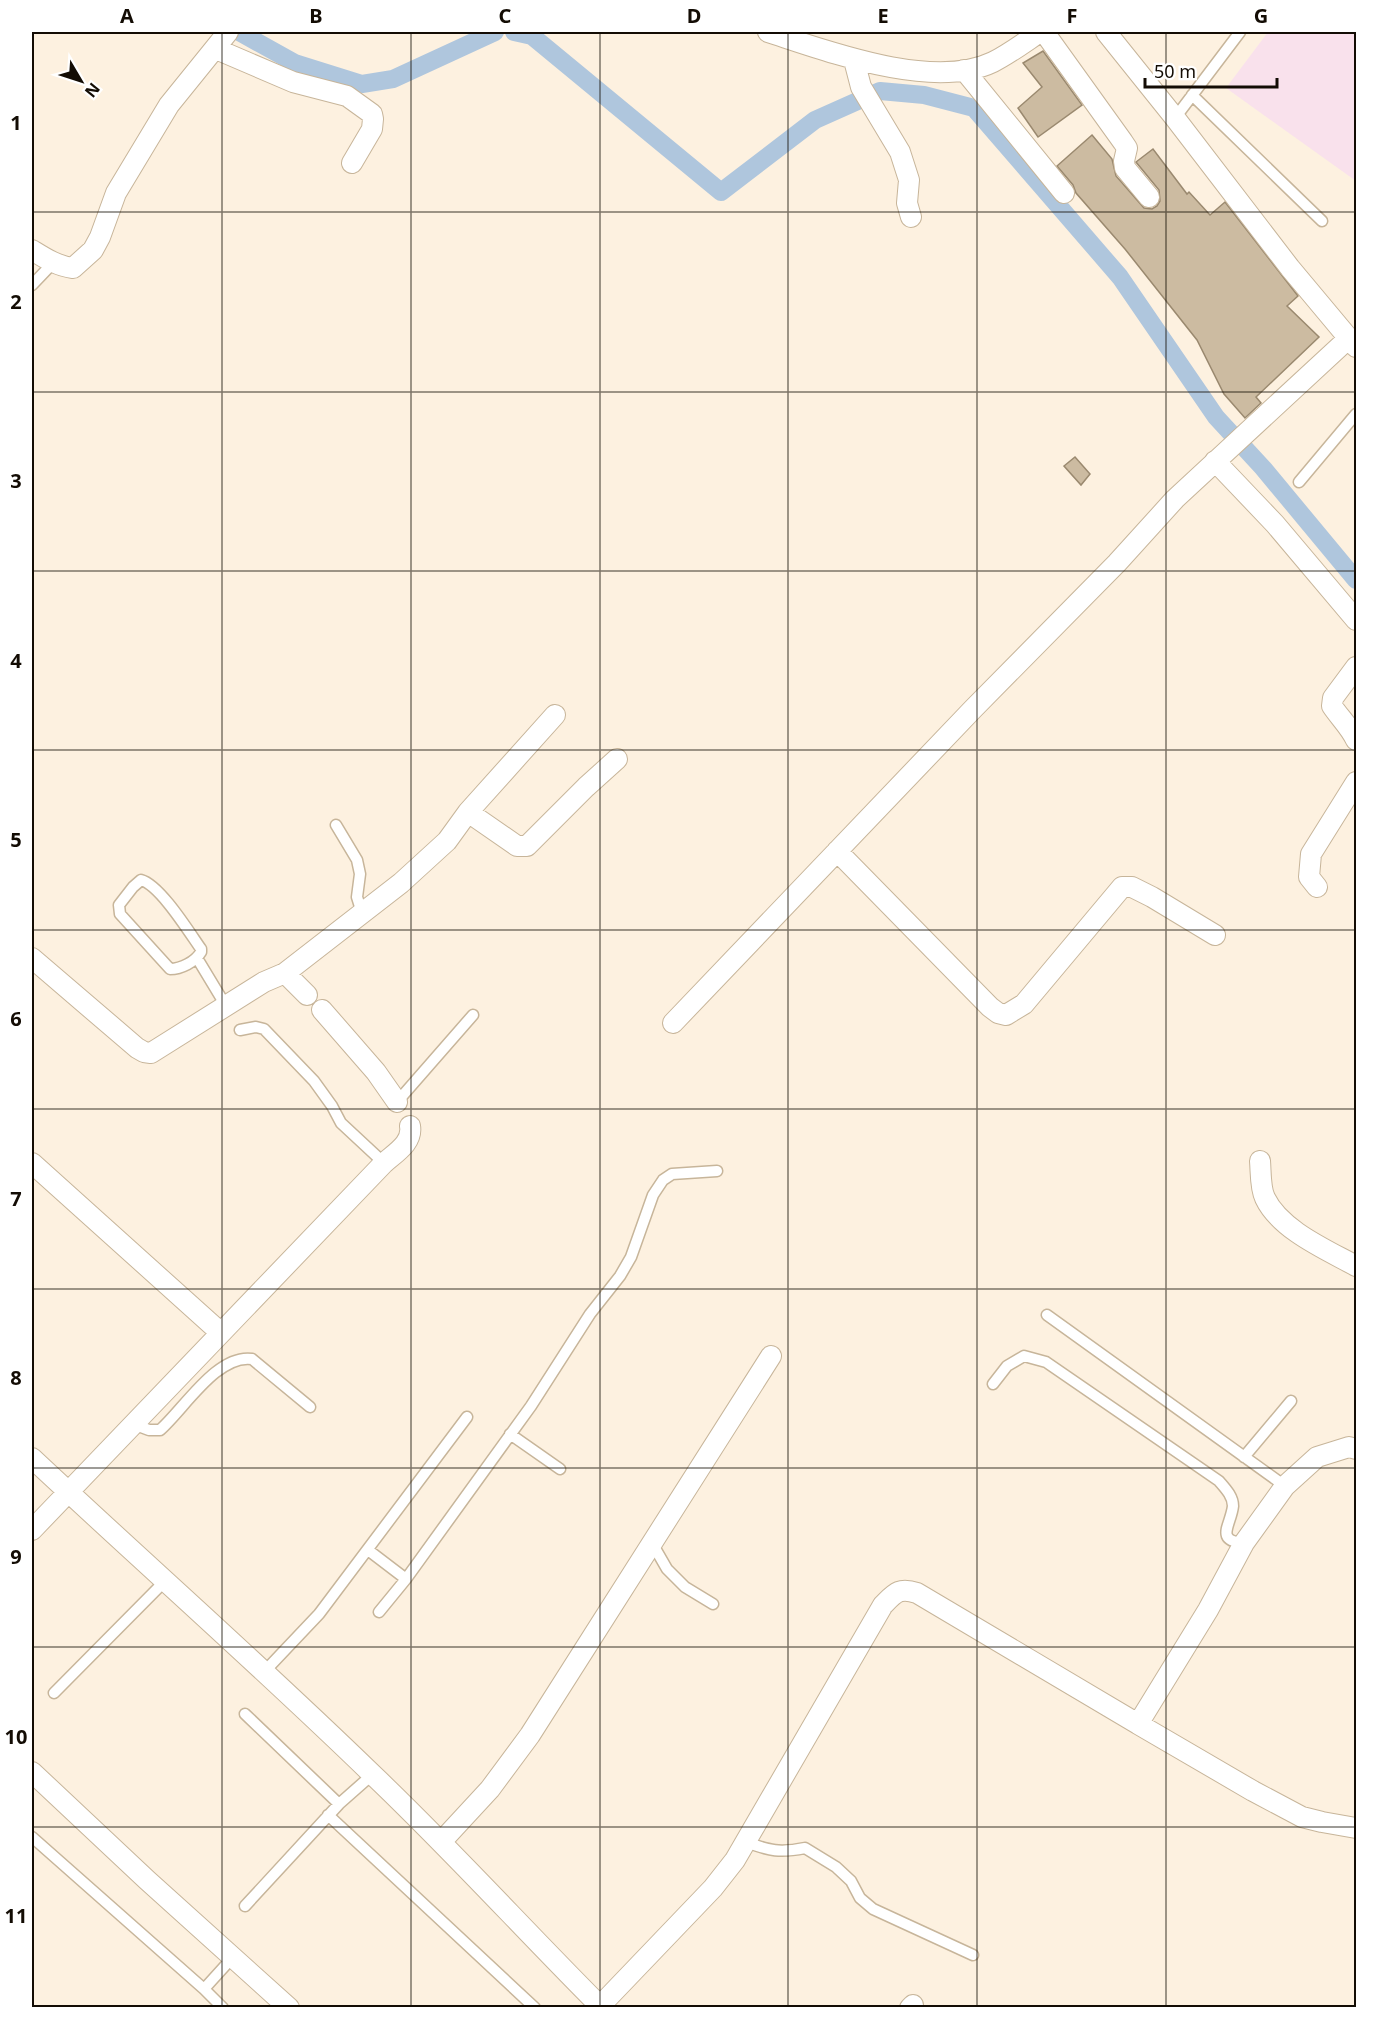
<svg xmlns="http://www.w3.org/2000/svg" width="1388" height="2039" font-family="'Noto Sans',sans-serif">
<rect width="100%" height="100%" fill="#fdf1e0"/>
<!-- industrial -->
<path fill="#f9e1ec" d="M1268,32H1356V181L1226,88Z"/>
<g fill="none" stroke-linecap="round" stroke-linejoin="round">
<!-- canal -->
<path stroke="#afc6dd" stroke-width="18" d="M239,32L295,63L362,84L393,79L495,32
M514,32L532,36L721,192L815,120L880,91L924,95L974,108L1120,277L1216,417L1263,468L1356,580"/>
</g>
<!-- building -->
<path fill="#ccbba1" stroke="#9a896f" stroke-width="1.5" d="M1043,51L1082,105L1038,137L1018,108L1042,87L1023,63Z
M1092,135L1112,159L1116,176L1144,208L1152,209L1157,206L1160,201L1159,190L1136,162L1153,149L1187,194L1189,192L1210,215L1225,202L1298,296L1287,306L1319,337L1256,397L1261,403L1245,418L1224,394L1197,340L1125,249L1076,193L1073,185L1057,166Z
M1075,457L1090,474L1081,485L1064,466Z"/>
<g fill="none" stroke-linecap="round" stroke-linejoin="round">
<!-- service casing -->
<g stroke="#c7b59a" stroke-width="13">
<path id="service" d="M1192,95L1322,221
M1175,118L1240,32
M32,285L53,263
M1299,482L1356,414
M336,825L357,860L360,874L357,897L362,913
M141,880C160,885 189,932 201,949V952C195,962 181,969 170,969L120,914L119,905L133,887Z
M197,958L226,1006
M240,1030L256,1027L264,1029L314,1081L332,1106L341,1123L384,1163
M397,1102L473,1015
M1047,1315L1285,1486
M993,1384L1007,1366L1024,1356L1046,1362L1219,1481C1225,1488 1233,1496 1233,1506C1231,1525 1214,1541 1244,1543
M133,1424L149,1430H160C184,1409 217,1354 252,1359L310,1407
M510,1434L560,1469
M1244,1457L1291,1401
M652,1543L667,1569L685,1587L713,1604
M368,1550L406,1579L531,1406L590,1314L620,1276L631,1257L653,1195L663,1180L672,1174L717,1171
M379,1612L406,1579
M265,1671L319,1614L467,1417
M54,1693L165,1581
M245,1714L339,1804
M328,1815L535,2008
M32,1837L204,1989L233,1957
M746,1842C770,1851 780,1853 805,1848L836,1867L851,1881L860,1898L873,1909L973,1955
M245,1906L339,1804L373,1774
M204,1989L223,2008"/>
</g>
<!-- minor casing -->
<g stroke="#c7b59a" stroke-width="22">
<path id="minor" d="M768,32C827,51 933,91 993,62C1009,54 1025,42 1040,32
M1044,32L1123,142L1127,148L1124,161L1125,168L1149,197
M1106,32L1175,118L1290,268L1356,347
M216,49L293,82L347,96L372,114L373,119L372,129L352,163
M854,60L861,87L900,152L909,180L907,203L911,217
M964,70L1064,193
M32,250C45,258 57,266 73,268L93,250L100,237L116,193L169,105L228,32
M1215,461L1275,524L1356,620
M1356,667L1333,698L1332,706C1340,718 1350,727 1356,740
M468,812L517,846H527L586,787L617,759
M837,851L990,1007L998,1013L1006,1015L1024,1004L1122,887H1132L1152,897L1215,935
M1317,887L1309,877L1311,854L1356,782
M32,958L137,1048L144,1052L151,1053L264,982L285,973L401,883L447,841L468,812L555,715
M285,973L307,995
M322,1010L376,1072L397,1102
M673,1023L973,709L1117,563L1175,499L1349,338
M1260,1161C1261,1172 1260,1188 1265,1198C1280,1230 1327,1250 1356,1266
M32,1163L221,1333
M32,1458C145,1564 261,1666 372,1774C451,1849 524,1930 602,2008
M32,1530L384,1163C395,1153 413,1143 410,1126
M1138,1724L1253,1791L1302,1817L1322,1822L1356,1828
M32,1772L147,1880L289,2008
M441,1842L490,1789L530,1735L771,1356
M600,2006L713,1888L735,1860L883,1605C895,1593 899,1587 917,1593L1138,1724L1208,1610L1244,1543L1285,1486L1317,1457L1349,1447L1356,1449
M910,2008L913,2005"/>
</g>
<!-- service -->
<use href="#service" stroke="#fff" stroke-width="10"/>
<!-- minor -->
<use href="#minor" stroke="#fff" stroke-width="20"/>
</g>
<!-- grid -->
<path fill="none" stroke="#130c04" stroke-width="1.5" stroke-opacity="0.55" d="M222,32V2008M411,32V2008M600,32V2008M788,32V2008M977,32V2008M1166,32V2008M32,212H1356M32,392H1356M32,571H1356M32,750H1356M32,930H1356M32,1109H1356M32,1289H1356M32,1468H1356M32,1647H1356M32,1827H1356"/>
<!-- border -->
<rect width="1388" height="2039" fill="none" stroke="#ffffff" stroke-width="66"/>
<!-- north arrow -->
<g transform="translate(81 81) rotate(129)" stroke="#ffffff" stroke-width="4.5" paint-order="stroke">
<path d="M0-4.5L10 22L0 15L-10 22Z" fill="#130c04"/>
<text y="-9" font-size="16" font-weight="bold" text-anchor="middle" fill="#130c04">N</text>
</g>
<!-- scale -->
<path d="M1145 78v9h132v-9" fill="none" stroke="#130c04" stroke-width="3"/>
<text x="1154" y="78" font-size="18" fill="#130c04" stroke="#ffffff" stroke-width="4.5" paint-order="stroke">50 m</text>
<rect x="33" y="33" width="1322" height="1973" fill="none" stroke="#130c04" stroke-width="2"/>
<g font-size="20" text-anchor="middle" font-weight="bold" fill="#130c04">
<text x="127" y="23">A</text>
<text x="316" y="23">B</text>
<text x="505" y="23">C</text>
<text x="694" y="23">D</text>
<text x="883" y="23">E</text>
<text x="1072" y="23">F</text>
<text x="1261" y="23">G</text>
<text x="16" y="130">1</text>
<text x="16" y="309">2</text>
<text x="16" y="488">3</text>
<text x="16" y="668">4</text>
<text x="16" y="847">5</text>
<text x="16" y="1026">6</text>
<text x="16" y="1206">7</text>
<text x="16" y="1385">8</text>
<text x="16" y="1564">9</text>
<text x="16" y="1744">10</text>
<text x="16" y="1923">11</text>
</g>
</svg>
